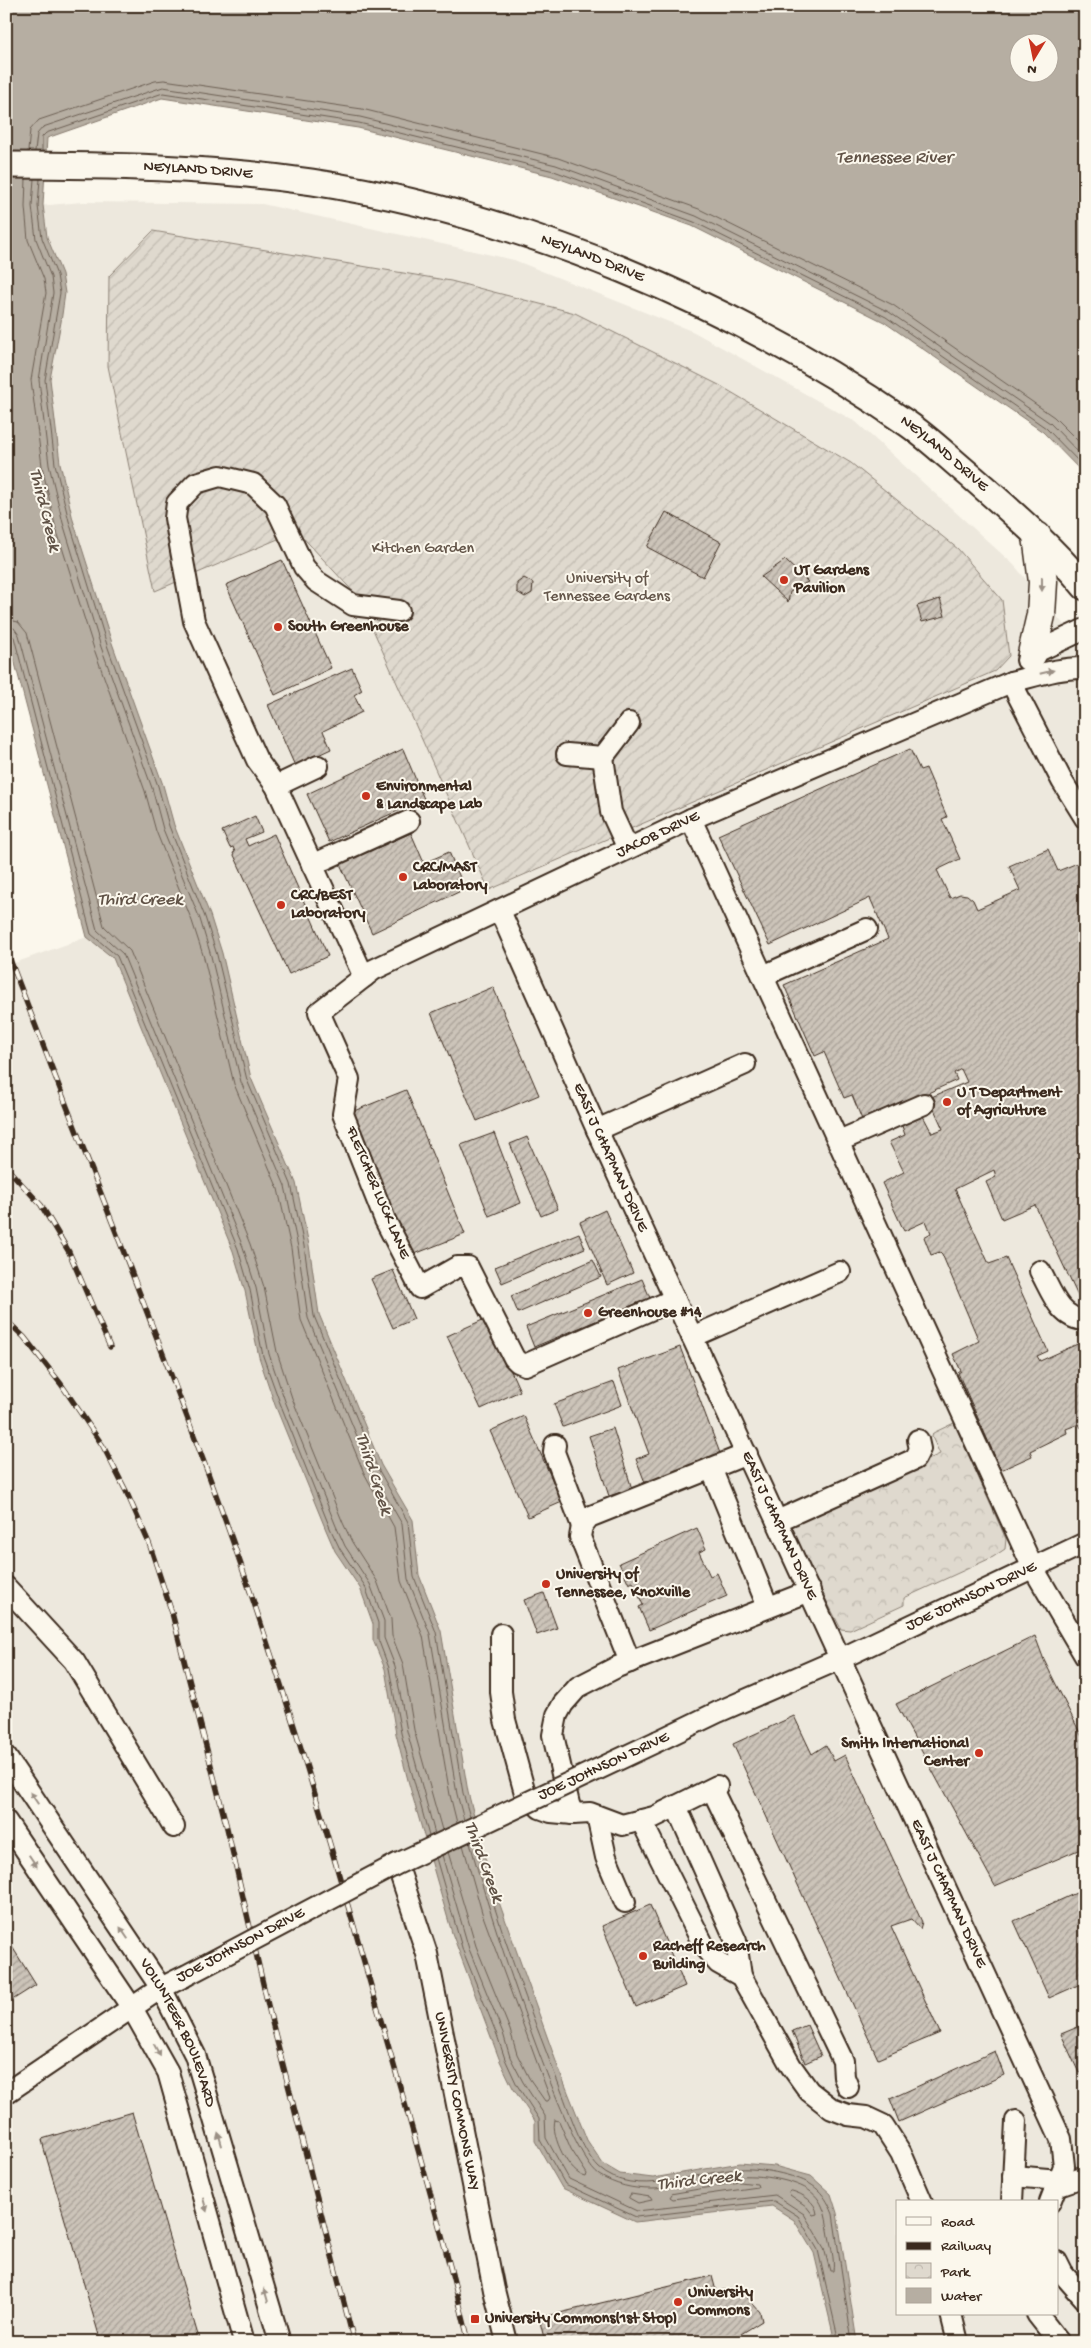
<svg xmlns="http://www.w3.org/2000/svg" width="1091" height="2348" font-family="'Gochi Hand',sans-serif">
<defs>
<pattern id="park-crowns" width="20" height="18" patternUnits="userSpaceOnUse" patternTransform="scale(1.25)"><rect width="20" height="18" fill="#dfd9ce"/><path d="M2 6a3 3 0 1 1 6 0M12 15a3 3 0 1 1 6 0" fill="none" stroke="#c0bab0"/></pattern>
<pattern id="garden-furrows" width="10" height="10" patternUnits="userSpaceOnUse" patternTransform="scale(1.25)"><rect width="10" height="10" fill="#dfd9ce"/><path d="M-1 1l2-2M0 10L10 0M9 11l2-2" fill="none" stroke="#c0bab0"/></pattern>
<pattern id="building-hatch" width="6" height="6" patternUnits="userSpaceOnUse" patternTransform="scale(1.25)"><rect width="6" height="6" fill="#ccc4b9"/><path d="M-1 1l2-2M0 6l6-6M5 7l2-2" fill="none" stroke="#a79f96"/></pattern>
</defs>
<rect width="100%" height="100%" fill="#fbf7ec"/>
<filter id="ink" filterUnits="userSpaceOnUse"><feTurbulence type="fractalNoise" baseFrequency=".02" numOctaves="2"/><feDisplacementMap in="SourceGraphic" scale="10" xChannelSelector="R" yChannelSelector="G"/><feConvolveMatrix kernelMatrix="1 2 1 2 8 2 1 2 1" color-interpolation-filters="sRGB"/></filter>
<g filter="url(#ink)">
<!-- built -->
<path fill="#ede8dd" fill-rule="evenodd" d="M82,202L262,204L514,260L694,332L856,422L1014,565L1085,650V2342H6V966L87,937L6,629V209ZM897,2202H1057V2314H897Z"/>
<!-- park -->
<path fill="url(#park-crowns)" stroke="#8d8276" d="M954,1423L1006,1539L1005,1549L993,1557L904,1598V1605L850,1630L841,1629L791,1531L793,1520L940,1454L932,1437L933,1433Z"/>
<!-- garden -->
<path fill="url(#garden-furrows)" stroke="#8d8276" d="M153,231L451,281L575,313L719,385L851,463L958,549L1002,600L1009,656L995,671L489,890L359,598L297,531L155,591L108,366L109,276Z"/>
<!-- water -->
<path fill="#b6aea2" stroke="#85796d" fill-rule="evenodd" d="M6,6H1085V475L1043,432L884,322L692,226L552,176L358,128L162,98L47,138L43,205L47,237L62,274L65,293L61,322L50,379L60,463L73,520L112,643L163,785L174,825L210,915L222,953L251,1078L296,1183L309,1245L319,1314L381,1465L413,1520L419,1575L441,1631L468,1792L490,1877L558,2067L587,2140L603,2164L620,2174L653,2178L740,2163L774,2166L811,2176L831,2194L837,2213L857,2342H835L814,2253L794,2220L772,2206L635,2222L562,2188L535,2141V2121L513,2088L500,2061L452,1933L409,1784L396,1734L385,1669L373,1640V1624L360,1588L335,1551L326,1530L275,1405L259,1357L245,1291L233,1251L113,958L87,937L6,629ZM1018,42H1048V72H1018Z"/>
<g fill="none" stroke-linecap="round" stroke-linejoin="round">
<!-- shore -->
<path stroke="#6c5f53" stroke-width="1" d="M28,151L30,130L39,120L155,81L164,80L362,109L558,158L699,209L893,305L1054,417L1085,448
M35,151L37,134L43,127L163,87L360,117L556,165L696,216L889,312L1050,423L1085,459
M42,151V137L46,133L163,93L359,123L554,171L694,222L886,317L1046,428L1085,468
M26,179L25,207L28,240L44,279L46,293L31,380L42,466L55,525L94,649L145,791L156,831L192,921L204,958L234,1084L278,1189L291,1248L301,1320L364,1473L394,1527L401,1581L423,1636L450,1795L457,1823
M34,179L32,206L36,239L51,277L53,293L39,380L49,465L63,523L101,647L152,788L163,829L200,919L211,956L241,1082L285,1186L298,1247L308,1318L371,1470L402,1524L408,1579L430,1634L457,1794L464,1820
M40,179L38,206L42,238L57,275L60,293L45,380L55,464L69,521L107,645L158,786L169,826L205,917L217,955L247,1080L291,1184L304,1246L314,1316L377,1467L408,1522L414,1577L436,1632L463,1793L470,1817
M6,619L18,622L27,633L104,926L130,951L250,1244L264,1287L277,1352L292,1398L343,1523L352,1542L377,1581L391,1619L392,1636L403,1664L414,1730L442,1830
M6,626L14,628L19,635L97,930L123,954L243,1247L256,1288L269,1354L285,1401L336,1526L345,1546L370,1584L384,1621V1638L395,1666L407,1731L435,1834
M6,633L11,634L14,637L91,934L117,956L238,1249L250,1290L263,1356L280,1403L330,1528L340,1549L365,1586L378,1623V1639L389,1668L401,1733L429,1836
M475,1839C497,1925 529,2008 561,2090C570,2113 581,2150 599,2168C634,2200 698,2171 739,2169C754,2168 772,2171 787,2175C812,2182 823,2189 833,2214L852,2342
M448,1852L476,1946L510,2030L517,2054L529,2078L545,2101H548L550,2098L483,1916L463,1845
M442,1855L469,1949L503,2033L510,2057L523,2082L545,2116L546,2138L569,2179L637,2211L775,2195L804,2214L824,2248L830,2271H833C835,2259 830,2243 828,2230C824,2200 816,2189 786,2181C753,2172 723,2176 689,2183C678,2185 664,2189 652,2189C633,2189 615,2185 599,2175C566,2154 482,1892 470,1842
M436,1858L463,1951L497,2035L505,2059L517,2085L539,2119L540,2140L565,2184L636,2217L774,2201L798,2216L818,2250L839,2342
M555,2120L559,2121L571,2149L587,2174L586,2177C569,2174 550,2136 555,2120Z
M740,2182L757,2184L758,2187L673,2199L670,2197L672,2194Z
M792,2191C803,2194 816,2202 817,2214L813,2215L806,2206L790,2195L789,2192Z
M631,2194L650,2197L652,2200L638,2203L629,2198Z"/>
</g>
<!-- building -->
<path fill="url(#building-hatch)" stroke="#3b2a1e" d="M666,512L721,542L703,577L647,547Z
M282,560L331,668L275,695L226,585Z
M785,560L808,582L790,592L788,602L761,577Z
M524,578L533,583L532,593L525,597L517,592V583Z
M940,599L945,616L922,622L917,606Z
M352,668L362,690L354,695L362,712L323,731L331,749L295,766L268,705Z
M403,749L424,799L329,842L307,794Z
M910,749L920,770L926,768L947,817L942,819L960,859L937,870L950,898L960,894L967,895L973,900L977,909L1020,890L1009,866L1048,849L1058,871L1080,862L1085,871V935L1082,936L1085,943V1311L1035,1205L1002,1219L986,1182L996,1177L994,1170L955,1189L989,1264L1006,1258L1048,1351L1037,1356L1040,1361L1084,1341L1085,1344V1426L1081,1428L1079,1424L1066,1429L1067,1433L1030,1451L1032,1456L1001,1470L958,1373L961,1371L953,1354L979,1341L942,1254L940,1252L931,1255L924,1237L931,1233L926,1221L904,1231L882,1183L904,1172L889,1142L905,1135L901,1123L922,1114L932,1133L943,1129L929,1098L967,1082L961,1069L954,1073L957,1080L863,1122L852,1095L844,1098L824,1052L815,1056L784,985L888,939L870,898L770,945L718,835Z
M255,816L262,832L245,839L248,846L274,834L328,956L289,974L233,853L235,852L233,847L230,848L222,831Z
M411,833L424,863L449,852L465,889L372,933L340,864Z
M493,987L539,1095L477,1121L431,1013Z
M406,1090L465,1234L407,1257L349,1113Z
M494,1133L521,1203L489,1216L461,1145Z
M527,1137L558,1209L541,1216L510,1144Z
M605,1210L633,1273L607,1285L580,1222Z
M579,1233L585,1248L502,1283L495,1267Z
M593,1260L601,1277L518,1313L511,1296Z
M393,1270L414,1319L393,1328L371,1279Z
M642,1279L650,1298L534,1347L526,1327Z
M487,1318L520,1391L481,1409L447,1336Z
M680,1347L721,1456L646,1485L636,1459L649,1454L618,1370Z
M614,1382L622,1405L563,1427L554,1404Z
M524,1416L562,1502L528,1517L490,1431Z
M613,1428L632,1489L609,1496L589,1436Z
M697,1528L706,1549L699,1552L710,1576L717,1573L727,1596L649,1630L639,1607L643,1605L633,1582L629,1584L619,1563Z
M544,1593L557,1628L537,1635L524,1600Z
M1035,1636L1044,1660L1085,1743V1847L995,1886L896,1704Z
M794,1716L812,1754L826,1745L834,1761L845,1755L922,1922L920,1929L911,1919L891,1926L940,2033L878,2059L733,1744Z
M1085,1889V1982L1049,1998L1014,1921Z
M650,1905L685,1986L636,2007L602,1926Z
M6,1937L36,1985L6,2004Z
M1085,2024V2071L1079,2073L1061,2034Z
M807,2025L821,2056L805,2063L792,2031Z
M995,2051L1004,2075L899,2122L890,2099Z
M132,2112L200,2342H101L44,2149L42,2139Z
M712,2276L716,2291L739,2288L760,2312L762,2321L741,2334L727,2336L729,2342H545L539,2318Z"/>
<g fill="none" stroke-linecap="round" stroke-linejoin="round">
<!-- minor casing -->
<g stroke="#3b2a1e" stroke-width="24">
<g id="minor">
<path d="M1027,660L1032,654L1085,629"/>
<path d="M1011,682L1062,781L1085,818"/>
<path d="M567,754L603,757"/>
<path d="M276,786L318,766"/>
<path d="M691,819L1032,1566L1085,1656"/>
<path d="M624,840L611,812L603,757L629,723"/>
<path d="M312,865L409,821"/>
<path id="s1" d="M500,911L597,1130L1061,2139L1064,2166L1050,2202"/>
<path d="M763,976L867,929"/>
<path d="M364,977L276,786L257,760L194,621L175,518L177,503L196,483L220,476L253,484L275,505L304,567L316,581L353,605L399,611"/>
<path d="M597,1130L745,1064"/>
<path d="M839,1141L924,1104"/>
<path d="M1040,1271C1051,1290 1059,1319 1085,1320"/>
<path id="s2" d="M675,1299L525,1365L518,1362L514,1358L468,1267H457L420,1288L385,1220L343,1114L349,1079L319,1012L373,970L691,819L1011,682C1035,676 1060,667 1085,668"/>
<path d="M692,1337L840,1272"/>
<path d="M555,1445L554,1452L582,1526"/>
<path d="M711,1468L768,1607"/>
<path d="M777,1521L915,1459L920,1449L918,1440"/>
<path d="M6,1587L74,1661L174,1827"/>
<path d="M501,1634V1692L505,1720L525,1793L540,1808L551,1812L573,1814"/>
<path d="M630,1662L580,1537L582,1526L589,1517L747,1454"/>
<path id="s3" d="M658,1741L718,1712L842,1658L1085,1543"/>
<path id="s4" d="M6,1757L161,1988L195,2055L280,2342"/>
<path d="M717,1786L654,1817L622,1825L590,1813L573,1814L569,1804L553,1735L557,1715L563,1704L578,1687L617,1667L810,1591"/>
<path d="M712,1789L843,2061L844,2077L848,2087"/>
<path d="M676,1806L736,1941L741,1976"/>
<path d="M597,1816L606,1857L625,1902"/>
<path d="M641,1820L705,1948L718,1963L741,1976L791,2066L809,2091L832,2109L848,2115L866,2117L883,2125L901,2153L922,2202"/>
<path d="M6,1821L132,2008L168,2072L244,2342"/>
<path id="s5" d="M397,1864L427,1954L494,2290L507,2342"/>
<path d="M6,2093L161,1988L185,1976"/>
<path d="M1013,2176L1059,2180"/>
<path d="M1056,2186L1085,2176"/>
<path d="M1012,2202L1016,2121"/>
<path d="M1057,2262L1063,2274L1085,2299"/>
<path d="M951,2314L958,2342"/>
<path d="M1037,2314L1059,2342"/>
</g>
</g>
<!-- major casing -->
<g stroke="#3b2a1e" stroke-width="29">
<g id="major">
<path id="s6" d="M6,165C109,165 209,167 312,182C520,214 735,304 908,424C931,440 951,460 973,478C1012,512 1052,547 1085,587"/>
</g>
</g>
<!-- highway casing -->
<g stroke="#3b2a1e" stroke-width="31">
<path id="highway" d="M1032,654L1041,615L1043,582L1037,536"/>
</g>
<!-- minor -->
<use href="#minor" stroke="#fbf7ec" stroke-width="20"/>
<!-- major -->
<use href="#major" stroke="#fbf7ec" stroke-width="25"/>
<!-- highway -->
<use href="#highway" stroke="#fbf7ec" stroke-width="28"/>
<!-- rail casing -->
<g stroke="#3b2a1e" stroke-width="5.5">
<path id="rail" d="M6,949C78,1138 154,1324 223,1514C279,1669 326,1828 371,1986C405,2104 440,2222 469,2342
M6,1167L41,1205L69,1252L110,1347
M6,1320L24,1337L61,1384L103,1446L126,1491L149,1543L172,1613L227,1828L270,2014L354,2342"/>
</g>
<!-- rail -->
<use href="#rail" stroke="#fbf7ec" stroke-width="4" stroke-dasharray="11" stroke-linecap="butt"/>
<!-- minor-bridge casing -->
<g stroke="#3b2a1e" stroke-width="24" stroke-linecap="butt">
<path id="minor-bridge" d="M185,1976L397,1864L658,1741"/>
</g>
<!-- minor-bridge -->
<use href="#minor-bridge" stroke="#fbf7ec" stroke-width="20"/>
</g>
<!-- one-way arrows -->
<defs><path id="oneway-solid" d="M-6-.8H1V-3.2L6.5 0L1 3.2V.8H-6Z" transform="scale(1.25)"/></defs>
<g fill="#9b9085">
<use href="#oneway-solid" transform="translate(1042 584) rotate(90)"/>
<use href="#oneway-solid" transform="translate(1047 672) rotate(-14)"/>
<use href="#oneway-solid" transform="translate(34 1798) rotate(-124)"/>
<use href="#oneway-solid" transform="translate(33 1861) rotate(56)"/>
<use href="#oneway-solid" transform="translate(124 1933) rotate(-124)"/>
<use href="#oneway-solid" transform="translate(157 2050) rotate(62)"/>
<use href="#oneway-solid" transform="translate(220 2139) rotate(-106)"/>
<use href="#oneway-solid" transform="translate(205 2205) rotate(74)"/>
<use href="#oneway-solid" transform="translate(266 2295) rotate(-106)"/>
</g>
</g>
<!-- markers -->
<g fill="#c8321e" stroke="#fbf7ec" stroke-width="2">
<circle cx="784" cy="580" r="5"/>
<circle cx="278" cy="627" r="5"/>
<circle cx="366" cy="796" r="5"/>
<circle cx="403" cy="877" r="5"/>
<circle cx="281" cy="905" r="5"/>
<circle cx="947" cy="1102" r="5"/>
<circle cx="588" cy="1313" r="5"/>
<circle cx="546" cy="1584" r="5"/>
<circle cx="979" cy="1753" r="5"/>
<circle cx="643" cy="1956" r="5"/>
<circle cx="678" cy="2302" r="5"/>
<rect x="470" y="2314" width="10" height="10" rx="2.5"/>
</g>
<g text-anchor="middle" dominant-baseline="central" stroke-width="4" stroke-linejoin="round" paint-order="stroke">
<!-- street labels -->
<g font-size="16" fill="#3b2a1e" stroke="#fbf7ec">
<text stroke="none"><textPath href="#s6" startOffset="192">NEYLAND DRIVE</textPath></text>
<text stroke="none"><textPath href="#s6" startOffset="598">NEYLAND DRIVE</textPath></text>
<text stroke="none"><textPath href="#s6" startOffset="1002">NEYLAND DRIVE</textPath></text>
<text stroke="none"><textPath href="#s2" startOffset="1016">JACOB DRIVE</textPath></text>
<text stroke="none"><textPath href="#s1" startOffset="270">EAST J CHAPMAN DRIVE</textPath></text>
<text transform="translate(377 1193) rotate(67)">FLETCHER LUCK LANE</text>
<text stroke="none"><textPath href="#s1" startOffset="675">EAST J CHAPMAN DRIVE</textPath></text>
<text stroke="none"><textPath href="#s3" startOffset="345">JOE JOHNSON DRIVE</textPath></text>
<text transform="translate(604 1767) rotate(-25)">JOE JOHNSON DRIVE</text>
<text stroke="none"><textPath href="#s1" startOffset="1080">EAST J CHAPMAN DRIVE</textPath></text>
<text transform="translate(241 1946) rotate(-28)">JOE JOHNSON DRIVE</text>
<text stroke="none"><textPath href="#s4" startOffset="326">VOLUNTEER BOULEVARD</textPath></text>
<text stroke="none"><textPath href="#s5" startOffset="245">UNIVERSITY COMMONS WAY</textPath></text>
</g>
<!-- park labels -->
<g font-size="16" fill="#64564a" stroke="#fbf7ec">
<text x="423" y="549">Kitchen Garden</text>
<text x="607" y="579">University of<tspan x="607" dy="18">Tennessee Gardens</tspan></text>
</g>
<!-- poi labels -->
<g font-size="16" font-weight="bold" fill="#3b2a1e" stroke="#fbf7ec" text-anchor="start">
<text x="794" y="571">UT Gardens<tspan x="794" dy="18">Pavilion</tspan></text>
<text x="288" y="627">South Greenhouse</text>
<text x="376" y="787">Environmental<tspan x="376" dy="18">&amp; Landscape Lab</tspan></text>
<text x="413" y="868">CRC/MAST<tspan x="413" dy="18">Laboratory</tspan></text>
<text x="291" y="896">CRC/BEST<tspan x="291" dy="18">Laboratory</tspan></text>
<text x="957" y="1093">U T Department<tspan x="957" dy="18">of Agriculture</tspan></text>
<text x="598" y="1313">Greenhouse #14</text>
<text x="556" y="1575">University of<tspan x="556" dy="18">Tennessee, Knoxville</tspan></text>
<text x="969" y="1744" text-anchor="end">Smith International<tspan x="969" dy="18">Center</tspan></text>
<text x="653" y="1947">Racheff Research<tspan x="653" dy="18">Building</tspan></text>
<text x="688" y="2293">University<tspan x="688" dy="18">Commons</tspan></text>
<text x="485" y="2319">University Commons(1st Stop)</text>
</g>
<!-- water labels -->
<g font-size="18" font-style="italic" fill="#605246" stroke="#fbf7ec">
<text x="894" y="158">Tennessee River</text>
<text transform="translate(44 510) rotate(76)">Third Creek</text>
<text x="140" y="900">Third Creek</text>
<text transform="translate(373 1474) rotate(72)">Third Creek</text>
<text transform="translate(483 1862) rotate(70)">Third Creek</text>
<text transform="translate(699 2181) rotate(-6)">Third Creek</text>
</g>
</g>
<!-- margin -->
<rect width="1091" height="2348" fill="none" stroke="#fbf7ec" stroke-width="25"/>
<rect x="12" y="12" width="1066" height="2323" fill="none" stroke="#3b2a1e" stroke-width="2" filter="url(#ink)"/>
<!-- legend -->
<rect x="896" y="2200" width="162" height="115" fill="#fbf7ec" stroke="#aea59a"/>
<rect x="906" y="2217" width="25" height="8" fill="#fbf7ec" stroke="#aea59a"/>
<text x="941" y="2226" font-size="15" fill="#3b2a1e">Road</text>
<rect x="906" y="2242" width="25" height="8" fill="#3b2a1e" stroke="#aea59a"/>
<text x="941" y="2250" font-size="15" fill="#3b2a1e">Railway</text>
<rect x="906" y="2263" width="25" height="15" fill="url(#park-crowns)" stroke="#aea59a"/>
<text x="941" y="2276" font-size="15" fill="#3b2a1e">Park</text>
<rect x="906" y="2288" width="25" height="15" fill="#b6aea2" stroke="#aea59a"/>
<text x="941" y="2300" font-size="15" fill="#3b2a1e">Water</text>
<!-- north arrow -->
<g transform="translate(1034 58) rotate(190)"><circle r="24" fill="#fbf7ec" stroke="#aea59a"/>
<path d="M0-4L9 19L0 12L-9 19Z" fill="#c8321e"/>
<text y="-8" font-size="14" font-weight="bold" text-anchor="middle" fill="#3b2a1e">N</text>
</g>
</svg>
